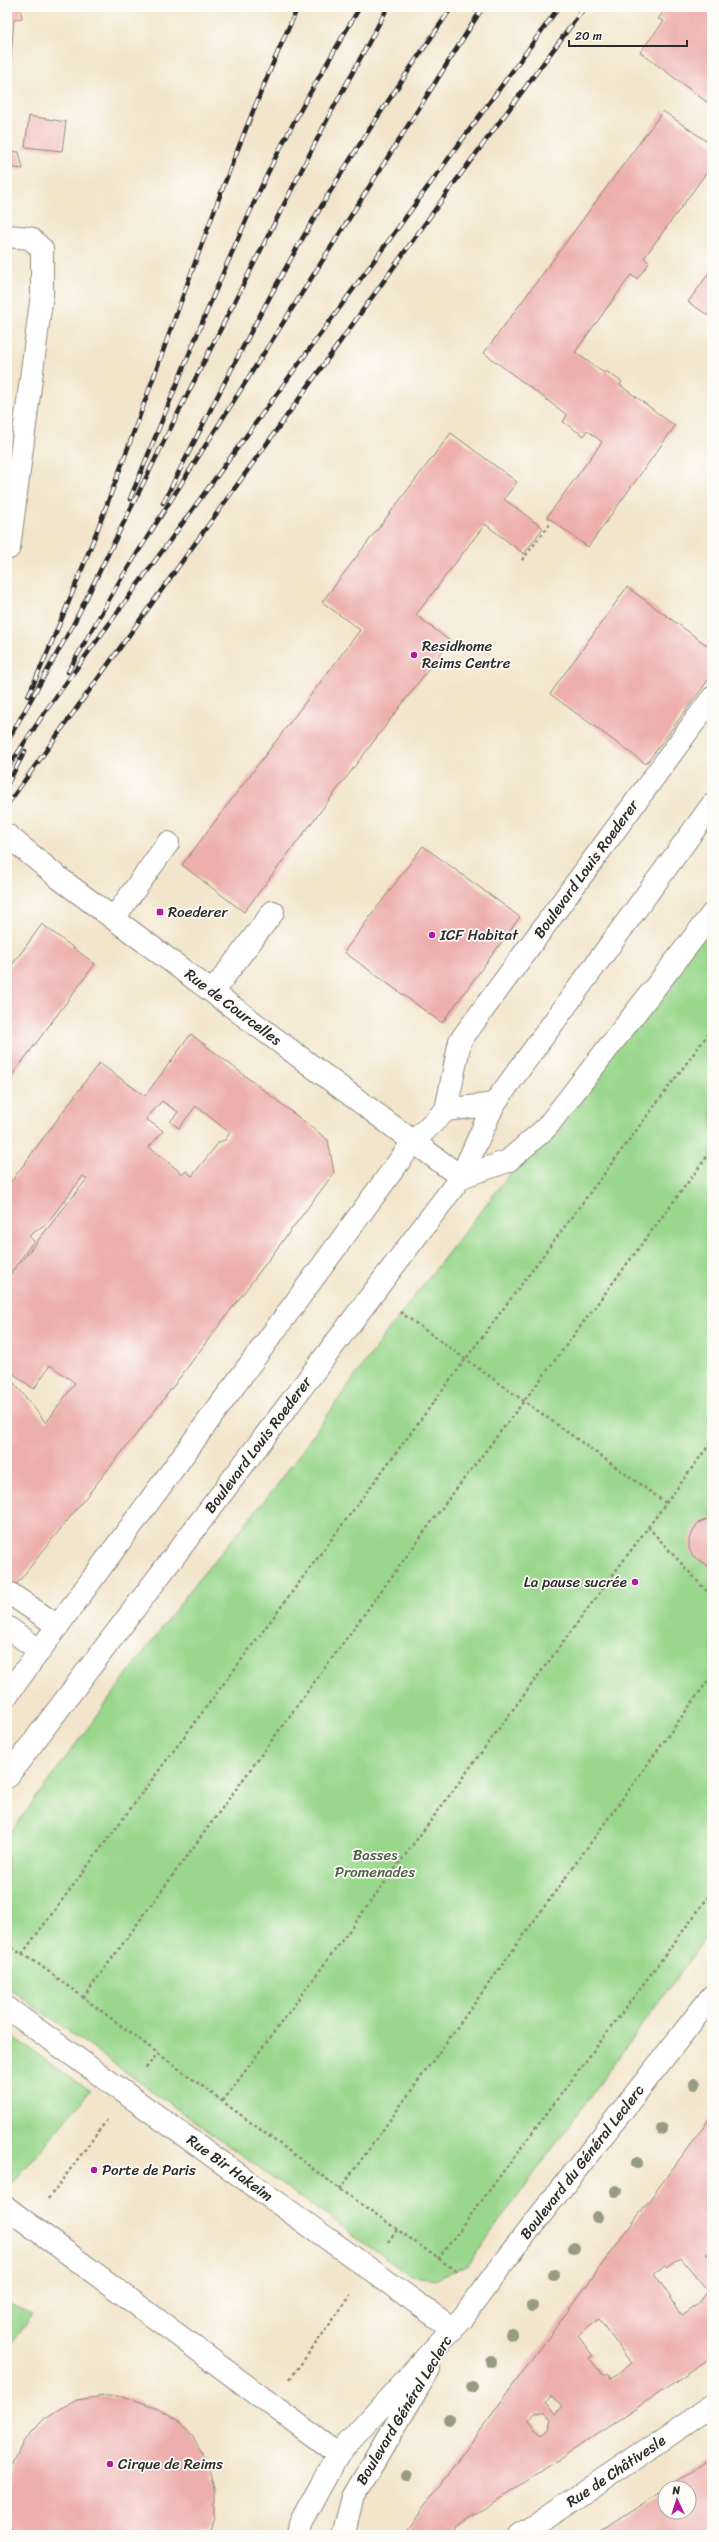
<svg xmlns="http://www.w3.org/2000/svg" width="719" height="2542" font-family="Sriracha,sans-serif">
<rect width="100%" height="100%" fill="#fdfcf7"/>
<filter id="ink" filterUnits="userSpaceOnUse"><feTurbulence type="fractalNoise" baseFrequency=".025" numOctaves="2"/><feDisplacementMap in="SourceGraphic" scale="8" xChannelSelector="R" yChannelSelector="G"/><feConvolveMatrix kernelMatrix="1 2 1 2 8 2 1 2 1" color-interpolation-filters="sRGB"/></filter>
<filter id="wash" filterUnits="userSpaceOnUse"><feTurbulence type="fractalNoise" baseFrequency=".012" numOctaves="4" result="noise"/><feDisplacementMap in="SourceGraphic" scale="16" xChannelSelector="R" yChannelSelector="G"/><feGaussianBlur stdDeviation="0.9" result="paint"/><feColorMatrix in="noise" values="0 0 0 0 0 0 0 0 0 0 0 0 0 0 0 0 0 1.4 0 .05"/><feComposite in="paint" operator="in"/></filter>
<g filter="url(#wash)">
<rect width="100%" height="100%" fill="#f3e5cc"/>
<!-- green -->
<path fill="#99d78c" stroke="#62815c" d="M712,915V1929L468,2265L437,2279L410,2276L7,1987V1837L193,1586L275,1488L391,1326Z
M7,2033L90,2091L12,2184L7,2180Z
M7,2303L32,2314L7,2352Z"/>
<g id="blocks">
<!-- building -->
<path fill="#edafad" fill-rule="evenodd" d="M7,7H20L22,18L14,20L8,95Z
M667,7H712V106L640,52L664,21L658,19Z
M663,111L712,145V165L644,258L649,263L637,279L631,275L575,352L604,373L606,371L622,382L620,385L675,426L588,547L547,517L602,442L587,430L584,436L563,422L567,415L484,353Z
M29,116L66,122L62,151L25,147Z
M7,151L19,152L23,169L7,167Z
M712,269V318L688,302Z
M451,433L517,482L504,499L543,528L524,554L485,524L416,615L450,641L244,912L182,865L360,630L322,602Z
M627,587L712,649V675L646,764L550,694Z
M423,846L520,917L442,1023L344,952Z
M42,924L95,964L7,1082V972Z
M191,1034L328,1140L334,1173L150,1417L7,1596V1374L46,1423L75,1383L50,1365L34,1389L7,1369V1279L87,1179L83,1176L48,1222L29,1236L34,1241L7,1277V1181L10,1183L99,1063L145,1096ZM162,1101L178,1112L170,1122L179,1128L196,1106L230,1133L225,1140L219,1142L192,1176L186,1171L183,1174L149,1147L163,1131L146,1119Z
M712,1517V1567H709L693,1556L689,1549V1539L698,1523Z
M712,2115V2248L706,2253L712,2261V2358L445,2535H403ZM681,2258L708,2291L699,2303L682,2315L654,2273L664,2266L667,2268ZM599,2319L631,2363L611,2379L607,2374L604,2376L589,2358L593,2356L578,2336ZM551,2396L563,2406L556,2414L546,2402ZM534,2413H545L552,2419L549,2429L542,2435L529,2420Z
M104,2396H123L158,2408L178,2420L193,2437L207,2461L214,2489V2518L208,2535H12L7,2514V2485L12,2466L23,2442L45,2418L61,2408L77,2400Z
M712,2457V2535H595L665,2489V2512H689V2488H666Z"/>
</g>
</g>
<g filter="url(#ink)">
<use href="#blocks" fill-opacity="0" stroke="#8f887c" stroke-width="1"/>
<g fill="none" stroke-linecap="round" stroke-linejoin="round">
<!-- minor casing -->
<g stroke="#8f887c" stroke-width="24">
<path id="minor" d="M7,236L30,238L42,249V294L9,548
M7,835L59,878L461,1177L508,1161L546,1128L712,914
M114,918L168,843
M213,991L273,912
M446,1110L460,1041L712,698
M9,1593L58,1626
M7,1627L40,1651
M520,2535L712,2406"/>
</g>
<!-- major casing -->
<g stroke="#8f887c" stroke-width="24">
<path id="major" d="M7,1695L414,1141L446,1110L494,1104
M7,1777L461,1177L494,1104L712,805
M7,2008L453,2329
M7,2208L338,2454
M298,2535L300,2524L338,2454L464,2316L506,2259L712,1996
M343,2535L353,2497L429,2369"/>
</g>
<!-- path -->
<path stroke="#8f887c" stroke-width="2.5" stroke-dasharray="3 3" stroke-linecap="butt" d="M522,560L550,524
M400,1312L666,1503
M648,1527L712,1597
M7,1945L37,1963L340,2189L456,2271
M22,1954L712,1029
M83,1998L447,1501L544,1375L712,1150
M146,2068L158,2053
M223,2101L712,1441
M340,2189L712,1675
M48,2199L107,2120
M388,2242L397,2230
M438,2259L712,1892
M290,2379L351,2295"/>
<!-- minor -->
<use href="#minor" stroke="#fff" stroke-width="22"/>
<!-- major -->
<use href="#major" stroke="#fff" stroke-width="22"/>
<!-- rail casing -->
<g stroke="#2b2b2b" stroke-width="4.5">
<path id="rail" d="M130,499C174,392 216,284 265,179C293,120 327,63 360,7
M163,503C212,407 260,310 315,217C357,145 405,76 452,7
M68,672L119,582L483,7
M28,696C131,471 195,231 298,7
M7,742L73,625L184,401L328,118L388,7
M7,769L47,709L559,7
M7,785L25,751
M7,805L452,186L585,7"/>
</g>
<!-- rail -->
<use href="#rail" stroke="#fdfcf7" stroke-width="3" stroke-dasharray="9" stroke-linecap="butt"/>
</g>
<!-- trees -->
<g fill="#979b83">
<circle cx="695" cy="2084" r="6"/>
<circle cx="662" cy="2129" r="6"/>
<circle cx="637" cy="2163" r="6"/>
<circle cx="616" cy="2191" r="6"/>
<circle cx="597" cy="2217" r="6"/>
<circle cx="574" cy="2248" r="6"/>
<circle cx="554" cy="2275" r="6"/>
<circle cx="532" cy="2306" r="6"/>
<circle cx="511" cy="2334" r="6"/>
<circle cx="491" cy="2361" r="6"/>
<circle cx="472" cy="2387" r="6"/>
<circle cx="449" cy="2419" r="6"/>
<circle cx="407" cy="2475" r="6"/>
</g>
</g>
<!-- markers -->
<g fill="#b5179e" stroke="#fdfcf7" stroke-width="1.5">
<circle cx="414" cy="655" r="4"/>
<rect x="156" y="908" width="8" height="8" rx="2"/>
<circle cx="432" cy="935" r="4"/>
<circle cx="635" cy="1582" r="4"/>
<circle cx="94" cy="2170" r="4"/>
<circle cx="110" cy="2464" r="4"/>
</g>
<g text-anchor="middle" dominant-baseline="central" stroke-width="3.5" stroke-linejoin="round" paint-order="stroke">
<!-- poi labels -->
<g font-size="15" fill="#2b2b2b" stroke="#fdfcf7" text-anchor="start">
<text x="422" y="646">Residhome<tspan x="422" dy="17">Reims Centre</tspan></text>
<text x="168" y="912">Roederer</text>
<text x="440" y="935">ICF Habitat</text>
<text x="627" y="1582" text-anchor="end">La pause sucrée</text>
<text x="102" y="2170">Porte de Paris</text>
<text x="118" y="2464">Cirque de Reims</text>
</g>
<!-- street labels -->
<g font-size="15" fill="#2b2b2b" stroke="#fdfcf7">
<text transform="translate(586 869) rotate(-54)">Boulevard Louis Roederer</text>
<text transform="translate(233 1007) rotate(37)">Rue de Courcelles</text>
<text transform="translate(258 1445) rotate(-53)">Boulevard Louis Roederer</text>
<text transform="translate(582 2162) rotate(-52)">Boulevard du Général Leclerc</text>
<text transform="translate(230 2168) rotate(36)">Rue Bir Hakeim</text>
<text transform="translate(404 2410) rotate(-59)">Boulevard Général Leclerc</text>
<text transform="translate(616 2471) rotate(-34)">Rue de Châtivesle</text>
</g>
<!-- park labels -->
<g font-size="15" fill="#4c5f48" stroke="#fdfcf7">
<text x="375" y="1855">Basses<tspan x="375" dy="17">Promenades</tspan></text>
</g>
</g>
<!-- margin -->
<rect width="719" height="2542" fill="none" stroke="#fdfcf7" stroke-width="24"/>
<!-- north arrow -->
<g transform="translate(677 2500) rotate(356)"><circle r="19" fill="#fdfcf7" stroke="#a9a8a5"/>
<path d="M0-3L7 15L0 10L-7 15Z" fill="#b5179e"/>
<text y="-6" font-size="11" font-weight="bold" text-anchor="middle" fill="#2b2b2b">N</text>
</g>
<!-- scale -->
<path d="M569 40v6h118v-6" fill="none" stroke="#2b2b2b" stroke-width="2"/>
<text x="575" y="40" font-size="12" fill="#2b2b2b" stroke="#fdfcf7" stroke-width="3" paint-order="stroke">20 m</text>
</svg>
